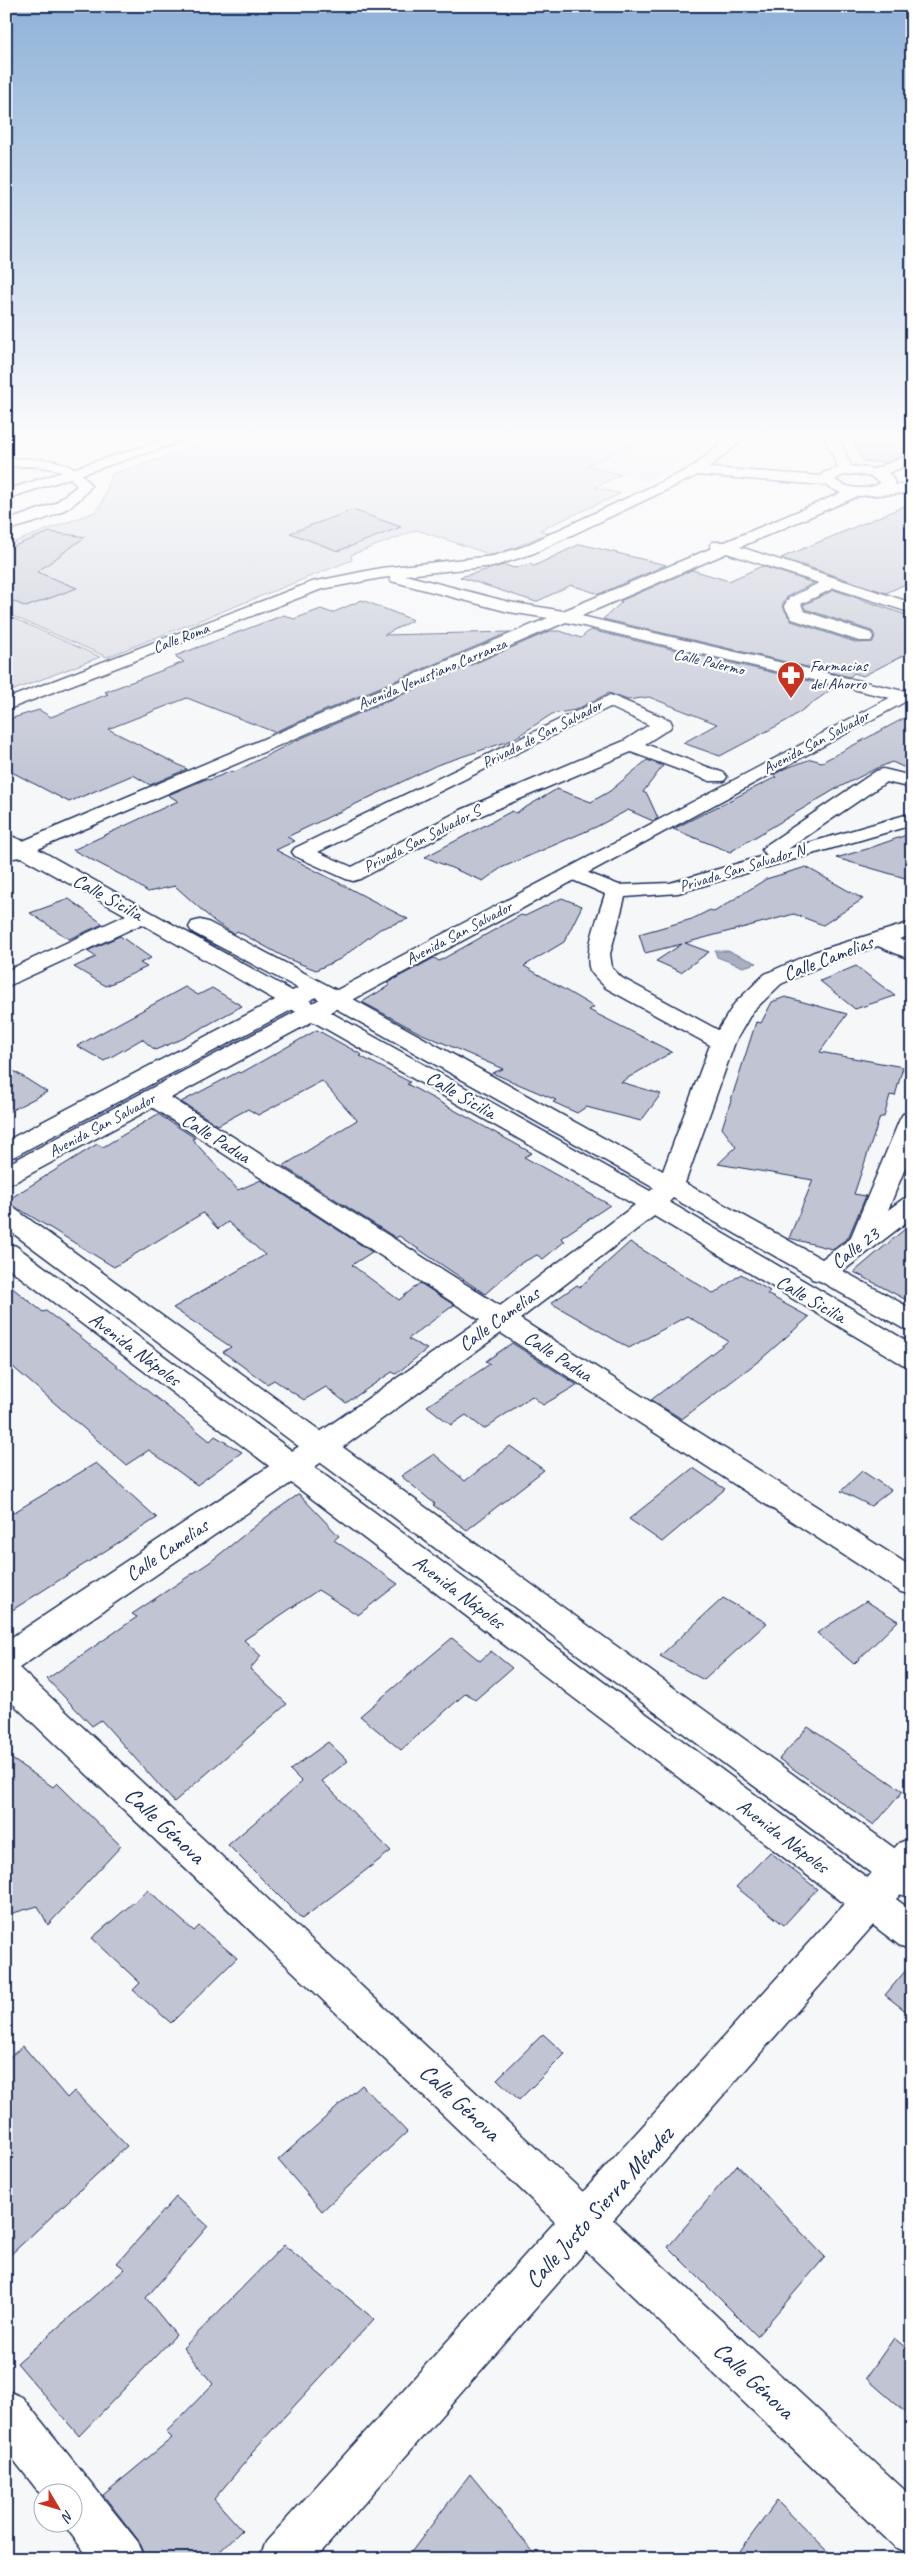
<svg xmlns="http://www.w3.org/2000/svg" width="918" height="2565" font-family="Caveat,sans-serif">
<rect width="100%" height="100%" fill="#f6f7f9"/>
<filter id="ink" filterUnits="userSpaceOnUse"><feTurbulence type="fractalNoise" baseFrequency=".02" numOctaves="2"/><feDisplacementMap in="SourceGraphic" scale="10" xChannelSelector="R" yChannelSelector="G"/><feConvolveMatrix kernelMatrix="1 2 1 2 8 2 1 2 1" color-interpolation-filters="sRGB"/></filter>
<g filter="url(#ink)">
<!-- built -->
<path fill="#e6e8ee" d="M633,444L693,455L645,482L586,465Z"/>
<!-- green -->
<path fill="#d6d9e2" stroke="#7884a0" d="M227,433H651L644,439L587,465L621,475L595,487L620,494L540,530L548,533L495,556L417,530L351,555L352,560L107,657L6,613V545L95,512L102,503L112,474L189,449Z
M6,615L100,657L6,693Z"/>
<!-- water -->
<path fill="#a9b0c1" stroke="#707c99" d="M715,951H728L757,963L743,967L717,957Z"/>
<!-- building -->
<path fill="#c0c4d3" stroke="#1b2f5e" d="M849,433H912V450L888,462H864Z
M912,503V581L886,593L781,558Z
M353,510L401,527L338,551L290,533Z
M50,532L85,537L37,572L77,588L26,607L6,598V549Z
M580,544L666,565L599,594L571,585L536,602L460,577L504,565L515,568L530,564L534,566Z
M762,566L814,583L788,596L782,605L791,621L858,643L873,642L875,636L872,631L805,609L803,605L834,590L912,617V651L863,676L854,673L850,677L603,619L622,602L620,601L692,570L729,581Z
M362,600L413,620L384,635L510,632L274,732L187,698L108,729L187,769L150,785L133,775L69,802L6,769V720L39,710L51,717L108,694L105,692L184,662L175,656L284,615L294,619L321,609L332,613Z
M590,630L835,687L788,720L720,756L683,743L717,724L649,697L628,700L609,693L575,710L552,714L512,740L437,765L287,837L295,841L276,850L408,919L380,929L340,959L316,970L288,959L237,931L234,934L215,922L175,886L148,892L127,878L73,850L178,801L168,795L206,779L209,780L232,771L235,772L295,741L550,631H560L581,638Z
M912,714V771L892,762L875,769L834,790L730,852L673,829L776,777L773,775L784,769L811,759L822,762Z
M647,760L663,766L643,792L647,794L658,818L653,821L628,810L596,827L501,868L483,881L425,857L512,811L516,813L557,789L591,802L610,791Z
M912,833V880L836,858L867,849Z
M806,867L863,899L823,925L794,914L685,943L709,952L681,972L656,961L682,944L645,953L639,934L692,919L710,910L714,912L766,879Z
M562,898L582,906L564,942L524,966L594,1007L589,1010L672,1052L621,1082L661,1094L641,1121L586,1107L577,1113L553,1102L556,1100L492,1073L503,1069L418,1032L362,1002L390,985L387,983L434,958L439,961L521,915L525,916Z
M69,899L103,924L69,939L30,913Z
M120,936L151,958L140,963L147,967L106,986L74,967L96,957L87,951Z
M856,966L895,996L855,1009L820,981Z
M185,987L198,995L212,988L242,1006L182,1039L155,1050L142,1039L104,1061L77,1046Z
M785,997L847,1014L820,1052L903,1067L895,1096L890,1095L884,1117H880L854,1194L866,1196L848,1238L832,1249L789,1238L813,1180L718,1164L736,1147L722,1128L756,1022L761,1023L772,1002Z
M317,1030L362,1055L360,1056L410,1082L407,1084L532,1153L524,1157L610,1205L561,1238L565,1241L543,1259L537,1255L519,1264L485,1294L399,1236L396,1238L283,1166L357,1120L322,1081L258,1115L248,1109L218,1125L181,1102L238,1072L241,1073Z
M6,1066L47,1092L6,1113Z
M158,1114L195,1138L192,1139L238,1190L261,1180L372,1252L352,1265L399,1300L420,1283L454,1305L408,1339L427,1349L396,1374L392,1372L346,1403L326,1387L304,1400L274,1380L267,1384L223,1352L231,1347L173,1308L265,1255L228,1222L218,1229L203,1213L114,1267L6,1201L97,1144L103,1147Z
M912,1223V1303L854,1272Z
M630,1242L714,1294L741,1274L770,1291L767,1294L809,1317L760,1360L682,1419L651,1400L728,1341L687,1316L629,1348L551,1303L577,1285L580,1287Z
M6,1283L43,1312L46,1311L78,1335L210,1441L215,1436L242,1452L197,1485L149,1450L126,1465L6,1361Z
M512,1343L577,1385L543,1405L532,1396L484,1429L466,1415L451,1425L427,1406L490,1364L486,1361Z
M510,1446L544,1470L467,1530L433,1505L435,1504L401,1476L434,1454L465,1481Z
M96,1463L157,1518L6,1614V1517Z
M693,1468L725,1489L662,1542L629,1519Z
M862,1471L891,1490L871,1506L841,1491Z
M299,1494L339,1536L334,1540L398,1584L358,1615L318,1590L244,1640L261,1656L250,1669L287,1704L174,1802L101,1720L92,1726L47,1679L137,1617L132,1614L210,1562L269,1515Z
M723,1598L767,1623L704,1680L660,1656Z
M866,1601L898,1621L854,1664L817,1633Z
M452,1638L480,1661L491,1651L512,1668L475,1700L466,1693L401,1750L360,1716Z
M808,1727L903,1791L874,1825L779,1759Z
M328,1742L348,1761L322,1781L391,1851L302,1919L228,1845L302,1782L290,1770Z
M6,1755L53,1787L57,1783L121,1846L48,1925L38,1906L6,1915Z
M770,1852L817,1889L784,1925L736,1887Z
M148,1890L194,1931L199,1926L237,1958L171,2023L133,1990L140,1983L92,1938Z
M912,1963V2016L885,1995Z
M543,2034L565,2054L519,2100L497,2079Z
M23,2046L67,2098L74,2091L127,2146L6,2259V2060Z
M362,2085L407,2132L322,2211L278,2160Z
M737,2165L825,2257L757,2336L668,2247Z
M176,2197L208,2226L146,2298L176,2335L79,2436L17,2363L125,2269L117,2263Z
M284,2245L374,2319L251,2453L252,2454L214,2499L242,2530L212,2559H147L139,2541L103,2495L172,2438L166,2432L213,2384L183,2348Z
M894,2338L912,2353V2418L866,2378Z
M470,2474L539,2559H406Z
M777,2501L836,2559H734Z"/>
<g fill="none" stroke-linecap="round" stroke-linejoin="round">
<!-- minor casing -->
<g stroke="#1b2f5e" stroke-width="3">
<path id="minor" d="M735,433H750L709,468L821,476L823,473L838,468L823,433H837L851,466L874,469L912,454V463L888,473L893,478L895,485H912V493L858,496L740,547L912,603V613L834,588L801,604L804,611L871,633L873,637L871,641H859L792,619L784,606L789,598L819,583L727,553L581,616L912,693V703L566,622L38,849L650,1191L654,1188L328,1004L192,932L189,927L192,922L200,920L208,922L344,994L663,1171L710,1045L606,988C601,982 594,977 590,970C583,953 600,912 605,894L566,877L563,873L566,869L573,867L619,885L670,883L767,855L762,850L765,846L876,771L883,769L912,776V788L886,782L788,849L912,813V825L678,893L625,897L610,954L612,968L622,978L718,1030L735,1003L765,974L814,952L912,922V935L899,939L912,945V960L878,946L830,962L781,984L752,1012L735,1042L685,1183L822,1259L850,1239L900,1119L903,1114L912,1112V1151L888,1210L903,1199L912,1197V1218L843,1271L912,1309V1330L902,1328L820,1281L812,1279L810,1276L673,1198L669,1202L912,1344V1367L902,1364L654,1216L520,1319L912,1567V1595L901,1592L501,1333L332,1455L19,1668L583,2192L899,1843L912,1838V1881L613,2220L912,2497V2554L895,2547L586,2251L315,2559H259L266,2542L555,2222L6,1697V1641L310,1439L480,1320L144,1102L141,1097L144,1092L153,1090L162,1092L500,1306L635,1205L142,924L6,987V971L126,915L21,857L6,859V834L23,841L548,618L509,612L391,581L390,577L381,578L322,589L6,710V699L312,582L381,568L493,556L522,547L691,468ZM854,474L872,477L880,483C867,491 847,489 835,480L841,476ZM698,475L824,485L841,493L725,542H713L710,545L712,548L563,611L509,602L405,575L495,566L534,553Z
M6,459C37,458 74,456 91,486C73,513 37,523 6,530V521L54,504L77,486C63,463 29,466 6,467Z
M610,695L670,720L672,724L670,728L645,744L724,773L727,777L724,781H710L631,752L475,818L360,879L353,881L346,879L295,856L292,852L295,848ZM610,707L649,725L624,741L461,810L352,867L318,852Z
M6,2390L22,2397L138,2542L145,2559H90L62,2522H72V2492H42V2496L6,2450Z"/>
</g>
<!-- major casing -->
<g stroke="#1b2f5e" stroke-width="3">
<path id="major" d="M185,433H207L6,499V490Z
M912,686V698L15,1182L6,1184V1165Z
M308,985L316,987L319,992L316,997L15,1156L6,1159V1141L300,987Z
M6,1207L15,1209L912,1861V1898L899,1894L6,1228Z
M6,1243L16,1246L912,1911V1950L899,1945L6,1266Z"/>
</g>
<!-- minor -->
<use href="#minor" fill="#fff" fill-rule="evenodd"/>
<!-- major -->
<use href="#major" fill="#fff" fill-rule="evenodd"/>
</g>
</g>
<!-- sky -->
<linearGradient id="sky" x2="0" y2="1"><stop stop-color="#8fb2d8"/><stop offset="0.55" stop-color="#fbfbfc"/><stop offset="1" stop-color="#fbfbfc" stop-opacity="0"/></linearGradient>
<rect width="918" height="793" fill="url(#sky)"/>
<!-- icons -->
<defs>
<g id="pharmacy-pin" transform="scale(1.4375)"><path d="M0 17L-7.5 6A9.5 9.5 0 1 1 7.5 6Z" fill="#c8321e" stroke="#fff"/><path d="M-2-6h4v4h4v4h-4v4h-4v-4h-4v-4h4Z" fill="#fff"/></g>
</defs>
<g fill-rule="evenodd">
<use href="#pharmacy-pin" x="791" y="675"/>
</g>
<g text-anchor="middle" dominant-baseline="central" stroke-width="4.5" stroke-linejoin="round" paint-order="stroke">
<!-- far-street labels -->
<g font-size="16" fill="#1b2f5e" stroke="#fff">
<text transform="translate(181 638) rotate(-21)">Calle Roma</text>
<text transform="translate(709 662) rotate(13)">Calle Palermo</text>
<text transform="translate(432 674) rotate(-23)">Avenida Venustiano Carranza</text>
<text transform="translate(542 734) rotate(-27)">Privada de San Salvador</text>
<text transform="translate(816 742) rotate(-28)">Avenida San Salvador</text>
<text transform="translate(422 839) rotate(-27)">Privada San Salvador S</text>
<text transform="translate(742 868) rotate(-17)">Privada San Salvador N</text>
<text transform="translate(459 933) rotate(-28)">Avenida San Salvador</text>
<text transform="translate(102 1125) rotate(-28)">Avenida San Salvador</text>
</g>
<!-- far-poi labels -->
<g font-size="16" fill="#1b2f5e" stroke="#fff" text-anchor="start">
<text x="810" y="666">Farmacias<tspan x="810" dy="18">del Ahorro</tspan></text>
</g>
<!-- street labels -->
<g font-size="20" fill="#1b2f5e" stroke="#fff">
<text transform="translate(108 897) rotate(29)">Calle Sicilia</text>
<text transform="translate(828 958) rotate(-21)">Calle Camelias</text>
<text transform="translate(461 1095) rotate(30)">Calle Sicilia</text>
<text transform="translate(216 1138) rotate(32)">Calle Padua</text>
<text transform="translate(855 1248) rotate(-37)">Calle 23</text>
<text transform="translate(811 1299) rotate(30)">Calle Sicilia</text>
<text transform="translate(499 1319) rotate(-36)">Calle Camelias</text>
<text transform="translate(135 1349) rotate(37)">Avenida Nápoles</text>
<text transform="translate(558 1356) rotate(33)">Calle Padua</text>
<text transform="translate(167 1550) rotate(-34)">Calle Camelias</text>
<text transform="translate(459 1592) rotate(37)">Avenida Nápoles</text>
<text transform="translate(783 1836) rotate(37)">Avenida Nápoles</text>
</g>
<!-- near-street labels -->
<g font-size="24" fill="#1b2f5e" stroke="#fff">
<text transform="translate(165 1825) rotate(43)">Calle Génova</text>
<text transform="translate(460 2102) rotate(43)">Calle Génova</text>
<text transform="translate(599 2207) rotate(-48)">Calle Justo Sierra Méndez</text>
<text transform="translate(754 2380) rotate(43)">Calle Génova</text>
</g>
</g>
<!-- margin -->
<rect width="918" height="2565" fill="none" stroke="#fff" stroke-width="25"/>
<rect x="12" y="12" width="893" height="2540" fill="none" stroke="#1b2f5e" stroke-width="2" filter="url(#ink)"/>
<!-- north arrow -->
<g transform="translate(58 2508) rotate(128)"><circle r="24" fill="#ffffff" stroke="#a4acbf"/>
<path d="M0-4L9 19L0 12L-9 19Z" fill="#c8321e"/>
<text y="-8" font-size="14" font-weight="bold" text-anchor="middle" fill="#1b2f5e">N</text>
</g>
</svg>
